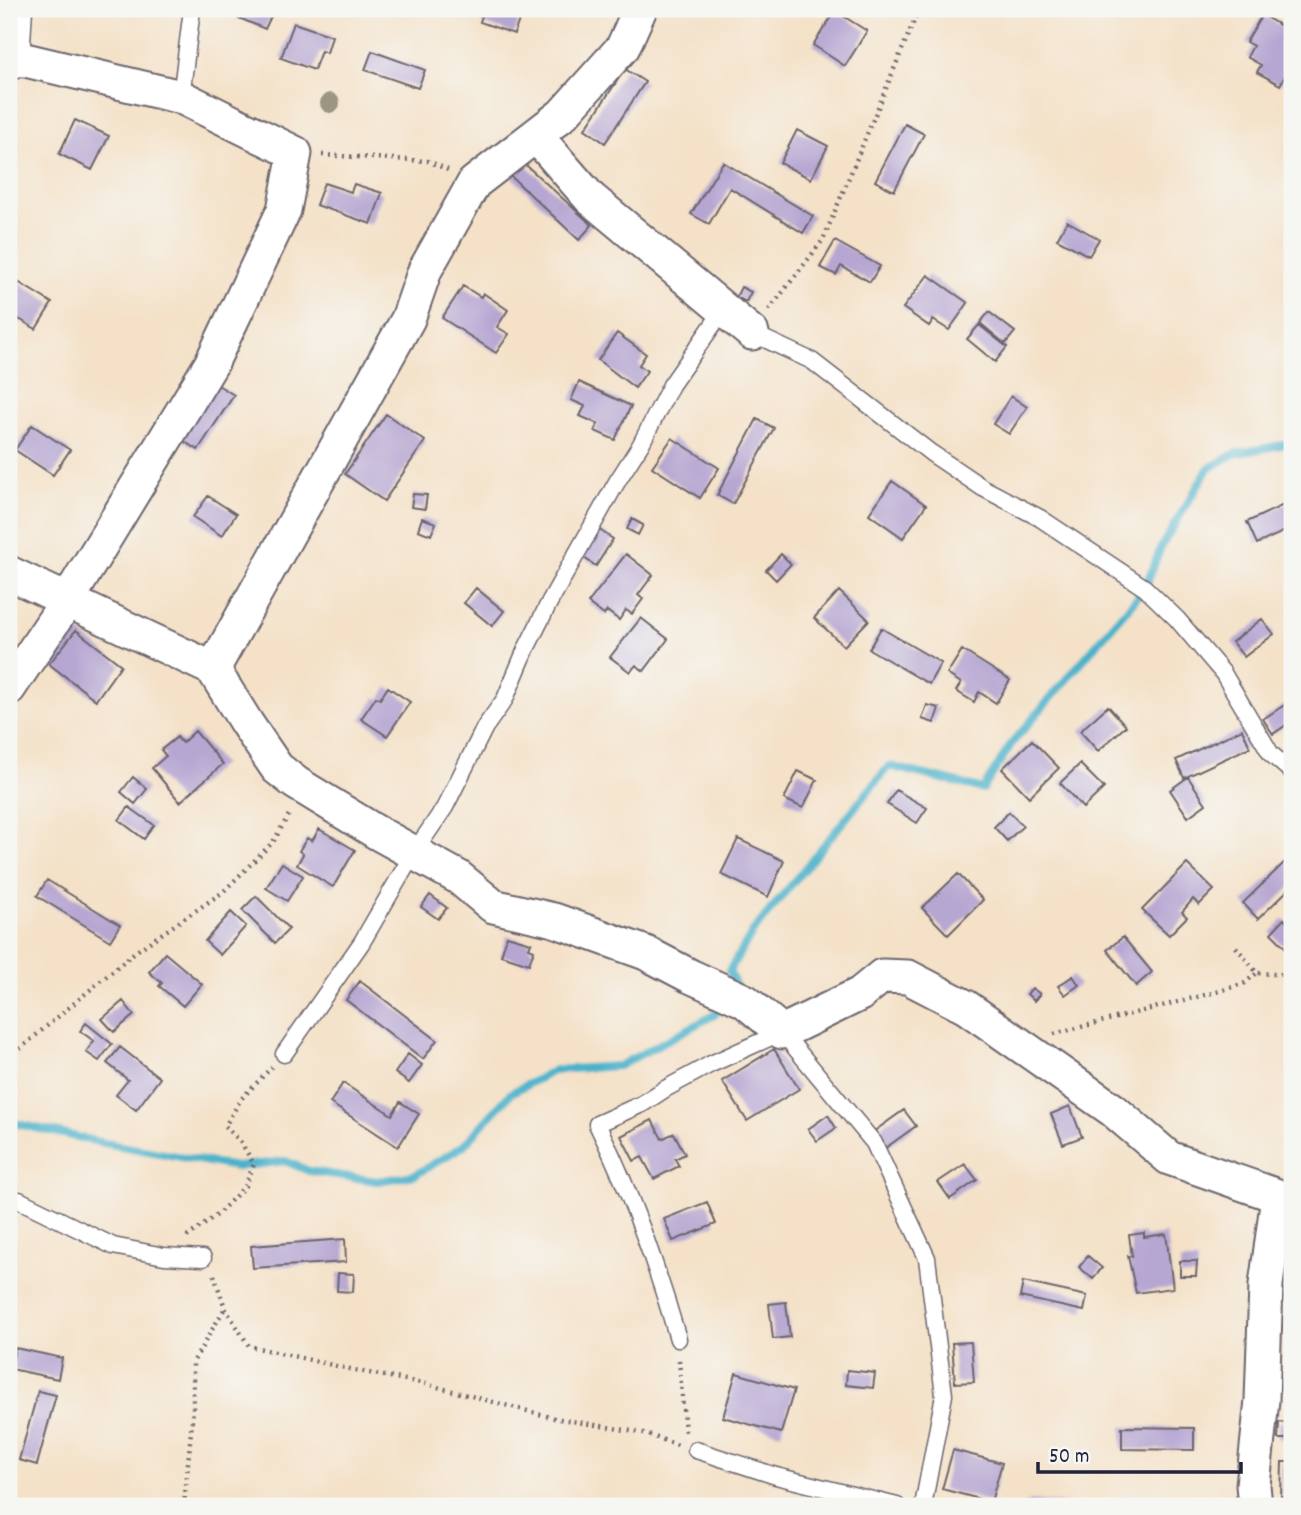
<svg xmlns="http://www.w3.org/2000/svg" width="1301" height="1515" font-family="Dekko,sans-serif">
<rect width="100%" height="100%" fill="#f6f6f2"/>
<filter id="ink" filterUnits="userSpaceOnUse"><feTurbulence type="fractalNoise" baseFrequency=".0143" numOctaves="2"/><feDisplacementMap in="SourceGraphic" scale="14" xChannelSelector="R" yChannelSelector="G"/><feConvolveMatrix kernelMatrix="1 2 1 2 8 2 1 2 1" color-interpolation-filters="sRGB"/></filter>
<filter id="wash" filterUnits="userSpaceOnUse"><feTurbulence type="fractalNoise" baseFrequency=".00686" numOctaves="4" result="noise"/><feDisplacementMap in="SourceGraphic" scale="28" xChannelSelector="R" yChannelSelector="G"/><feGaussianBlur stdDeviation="1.57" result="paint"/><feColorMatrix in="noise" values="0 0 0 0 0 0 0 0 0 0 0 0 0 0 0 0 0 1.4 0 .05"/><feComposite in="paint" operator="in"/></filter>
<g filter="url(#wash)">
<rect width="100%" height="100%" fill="#f4e1c7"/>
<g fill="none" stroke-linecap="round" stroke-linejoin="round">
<!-- stream -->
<path stroke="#4cb2cb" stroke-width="8" d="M735,984L729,971L754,930L889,766L983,789L1012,743L1145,588L1161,547L1208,469L1234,454L1292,443
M9,1122L104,1143L236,1167L285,1161L309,1171L377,1181L415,1175L463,1146L511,1093L555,1070L619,1066L714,1015L726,1002"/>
</g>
<g id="blocks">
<!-- building -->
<path fill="#b6a6d2" d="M218,9H266L273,12L265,29Z
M484,9H523L514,34L480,22Z
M835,11L867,31L845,66L813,45Z
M1262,15L1292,32V64L1280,85L1257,72L1261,65L1247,57L1253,46L1246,42Z
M294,23L332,36L327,53L321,51L314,70L281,58Z
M372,51L425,70L418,88L365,70Z
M625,69L645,82L605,143L585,129Z
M75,120L109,136L92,170L59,154Z
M905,124L924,134L894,191L875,181Z
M797,130L828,146L811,179L780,163Z
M517,157L592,225L579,240L504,170Z
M723,162L813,216L803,233L730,188L709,224L691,214Z
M324,183L351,192L354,184L382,193L371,224L316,205Z
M1067,221L1099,239L1089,256L1057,239Z
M835,241L880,266L870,282L841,266L836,275L820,267Z
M928,275L968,303L949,330L933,320L929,326L903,308Z
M18,282L52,303L36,329L19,319L17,322L9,317V298Z
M463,286L481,297L483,293L508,310L497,327L509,334L496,353L442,318Z
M741,287L751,292L746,302L736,297Z
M989,312L1015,332L1005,344L980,323Z
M979,325L1007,347L995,362L967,339Z
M617,333L646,354L639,365L647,371L635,388L598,360Z
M213,382L234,395L198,450L177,437Z
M579,382L631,406L615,440L595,431L598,424L580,416L585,406L571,400Z
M1011,396L1027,407L1009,434L993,424Z
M386,414L425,441L384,501L345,474Z
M757,419L774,428L733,504L717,495Z
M32,425L70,450L53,475L15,450Z
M672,438L719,468L700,498L652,467Z
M892,481L926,505L903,538L869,514Z
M413,494L427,495L425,509L411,507Z
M208,496L236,514L222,536L193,517Z
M1292,501V542L1287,530L1257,544L1247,522Z
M422,518L436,523L431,535L418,530Z
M632,519L643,525L638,535L627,529Z
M598,529L613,539L596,566L581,556Z
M626,554L653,575L638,595L643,599L632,614L626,610L619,620L607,611L604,615L588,603Z
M781,554L791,564L776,580L766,570Z
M476,588L504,611L492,626L464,603Z
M839,591L869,620L844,646L814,618Z
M641,618L668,639L644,671L636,665L630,672L610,657Z
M1262,619L1274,634L1244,657L1232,642Z
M881,628L941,663L929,684L869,649Z
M76,630L121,665L96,700L49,664Z
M962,650L1010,680L996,703L979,692L974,702L956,691L961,683L947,674Z
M388,687L410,702L387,736L361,719L376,697L380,699Z
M1292,700V721L1273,734L1263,719Z
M927,705L939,708L934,723L922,719Z
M1108,706L1126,726L1098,751L1080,731Z
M1242,729L1250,747L1184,778L1176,760Z
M195,731L223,764L180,802L152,768L166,756L161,750L177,737L182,743Z
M1032,740L1059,768L1029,797L1002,769Z
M1080,764L1104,788L1083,808L1060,783Z
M798,771L817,780L803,808L784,799Z
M133,777L147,789L135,804L121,792Z
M1188,777L1206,804L1188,817L1170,790Z
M896,790L927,808L917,823L887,804Z
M129,807L154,825L144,839L119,820Z
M1009,812L1023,826L1007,841L994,827Z
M319,829L355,850L333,887L297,865L303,854L299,851L307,838L312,841Z
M738,839L784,861L768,897L721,874Z
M1292,855V886L1258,919L1243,903Z
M282,863L303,876L287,901L266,888Z
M1187,864L1214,890L1199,905L1193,899L1182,912L1187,917L1169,935L1142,910Z
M958,874L983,900L948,935L922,908Z
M47,880L120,925L110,941L37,896Z
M430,895L447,908L438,919L421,907Z
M256,896L289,929L275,943L242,910Z
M231,912L246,926L220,955L205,941Z
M1284,919L1292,927V954L1271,933Z
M507,936L531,943L529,948L534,950L529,964L501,955Z
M1123,937L1152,972L1136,986L1107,950Z
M165,953L202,984L183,1006L159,986L162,983L149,972Z
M1073,976L1079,985L1065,995L1058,986Z
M360,981L437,1040L423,1059L346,1000Z
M1032,988L1040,994L1034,1001L1027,994Z
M123,1001L134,1015L114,1032L102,1019Z
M86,1023L112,1044L99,1061L86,1052L94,1041L80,1031Z
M120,1047L160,1078L136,1110L116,1095L128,1080L107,1063Z
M774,1049L799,1089L747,1121L722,1081Z
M408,1054L422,1065L409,1083L395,1073Z
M343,1083L392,1115L400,1102L419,1114L398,1147L330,1103Z
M1070,1106L1082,1137L1063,1144L1051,1114Z
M904,1110L916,1126L884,1149L873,1132Z
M828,1115L836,1128L817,1141L808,1129Z
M652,1120L662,1139L674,1133L685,1154L675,1159L679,1166L654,1179L642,1157L634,1161L621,1136Z
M965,1164L977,1180L950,1199L938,1182Z
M707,1202L716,1224L673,1241L664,1219Z
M1144,1233V1237L1166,1234L1173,1288L1136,1293L1128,1256H1132L1129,1235Z
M345,1239L346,1262L253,1268L251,1246Z
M1289,1255H1292V1300L1285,1299Z
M1088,1256L1102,1268L1093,1279L1079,1267Z
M1180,1261H1197L1196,1276H1180Z
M338,1273L354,1274L353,1292L337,1291Z
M1023,1282L1087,1296L1084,1311L1020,1297Z
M786,1302L790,1337L773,1339L769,1304Z
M971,1342L974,1382L955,1383L952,1343Z
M15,1348L62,1358L58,1379L11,1369Z
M847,1370L875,1373L873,1388L846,1385Z
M736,1373L794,1390L781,1433L723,1417Z
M38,1391L56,1395L37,1465L19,1460Z
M1279,1422L1292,1423V1439H1278Z
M1122,1427L1194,1428V1450L1122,1449Z
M953,1450L1002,1463L991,1502L942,1489Z
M1282,1462H1292V1497H1281Z
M1028,1501L1068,1504V1506H1028Z"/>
</g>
</g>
<g filter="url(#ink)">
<use href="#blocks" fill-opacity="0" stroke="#6c656c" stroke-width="2"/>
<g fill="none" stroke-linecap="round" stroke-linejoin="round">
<!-- service casing -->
<g stroke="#6c656c" stroke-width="19">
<path id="service" d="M21,59L24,9
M181,97L192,9
M752,333L812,361L931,453L983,488L1040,518L1145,588L1177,619L1223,673L1271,754L1292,772
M284,1054L362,942L413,854L445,807L485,727L505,699L526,649L550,601L618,480L641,444L671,385L724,309
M9,1198L19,1200L113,1246L164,1256L203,1258
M678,1339C656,1263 632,1195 597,1124L642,1104L665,1089L711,1064L782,1032L874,1143L927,1258L944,1395L923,1506
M696,1450L776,1476L897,1506"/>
</g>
<!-- minor casing -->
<g stroke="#6c656c" stroke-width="37">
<path id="minor" d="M9,63L21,59L181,97L295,153L284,210L211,364L67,601L9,688
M536,136L590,198L752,333
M9,573L213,669L247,724L277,768L296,783L376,832L458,877L493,906L554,920L646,953L690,976L745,1001L782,1032L860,994L882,976L908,977L966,1007L1113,1110L1169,1158L1292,1201
M213,669L408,319L425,270L474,183L562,115L623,47L640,9
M1255,1506L1253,1485L1262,1400L1266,1285L1278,1197"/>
</g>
<!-- path -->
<path stroke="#6c656c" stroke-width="4.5" stroke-dasharray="2 5" stroke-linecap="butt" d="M322,155L428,161L448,170
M769,310L823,240L919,9
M1236,947L1257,973L1292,975
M1054,1034L1220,991L1245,983L1257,973
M9,1058L135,952L223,892L273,842L290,813
M187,1237L217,1215L245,1186L254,1164L240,1141L225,1126L241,1099L272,1067
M214,1275L225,1308L249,1346L354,1370L426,1384L554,1418L643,1433L678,1445
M679,1360L685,1432
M184,1506L193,1410V1362L225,1308"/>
<!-- service -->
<use href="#service" stroke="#fff" stroke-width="16"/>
<!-- minor -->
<use href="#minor" stroke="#fff" stroke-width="33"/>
</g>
<!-- trees -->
<circle fill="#9a9682" cx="330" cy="103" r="10"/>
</g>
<!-- margin -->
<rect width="1301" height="1515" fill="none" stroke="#f6f6f2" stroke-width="35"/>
<!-- scale -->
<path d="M1038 1462v10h203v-10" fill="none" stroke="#22223b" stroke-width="3.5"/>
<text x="1049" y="1462" font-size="21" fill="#22223b" stroke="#f6f6f2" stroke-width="5" paint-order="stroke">50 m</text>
</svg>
